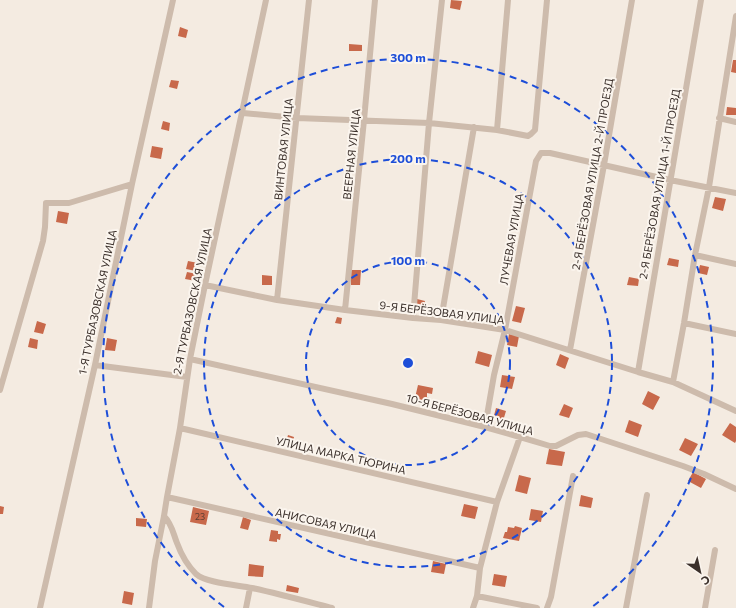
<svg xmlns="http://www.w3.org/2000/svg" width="736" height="608" font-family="Commissioner,sans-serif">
<rect width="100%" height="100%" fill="#f4ebe1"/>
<!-- building -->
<path fill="#c8694b" d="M451,0L462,1L460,10L450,8Z
M180,27L188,30L186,38L178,36Z
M349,44L362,45V51H349Z
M733,60H736V73L731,72Z
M171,80L179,81L177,89L169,87Z
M727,107L736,108V115H726Z
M163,121L170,123L169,131L161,129Z
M152,146L163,148L161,159L150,157Z
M715,197L726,199L723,211L712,208Z
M58,211L69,213L67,224L56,222Z
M669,258L679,260L678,267L667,265Z
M188,261L198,263L196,271L186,269Z
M700,265L709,267L707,275L698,273Z
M351,270H361L360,285H351Z
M187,272L197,274L196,281L185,279Z
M262,275L272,276V285H262Z
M629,277L639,279L638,286L627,285Z
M417,299L425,301L423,310L416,309Z
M516,306L525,308L521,323L512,321Z
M337,317L342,318L341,324L335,323Z
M37,321L46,324L43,334L34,332Z
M509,334L519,336L517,347L507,345Z
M30,338L38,340L37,349L28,347Z
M107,338L117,340L115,351L105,350Z
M478,351L492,355L489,367L475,363Z
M560,354L569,358L565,369L556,365Z
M502,375L515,377L512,389L500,387Z
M418,385L433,388L432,394L427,393V397L429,398V401L425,400L424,404L414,402Z
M648,391L660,397L653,410L642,404Z
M564,404L573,408L569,418L559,415Z
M496,408L506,411L503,421L493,419Z
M629,420L642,425L638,437L625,432Z
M730,423L736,427V441L735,443L722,435Z
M288,435L294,437L293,444L286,442Z
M685,438L698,444L691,456L679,450Z
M549,449L565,452L562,466L546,464Z
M693,472L706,479L701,488L688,481Z
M519,475L531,478L527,494L515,491Z
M581,495L593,498L591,508L579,506Z
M464,504L478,507L475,519L461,516Z
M0,506L4,507L3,514H0Z
M193,507L209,511L206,525L190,522Z
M531,509L543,511L541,522L529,520Z
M243,517L251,520L248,530L240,528Z
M136,518L147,519L146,527L136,526Z
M515,526L522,528L519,541L503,538L505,532H507L508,527L514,528Z
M271,530L278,531V534H281L280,540L277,539V542L269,541Z
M433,561L446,564L444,574L431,572Z
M249,564L264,566L263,577L248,576Z
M494,574L507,576L505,587L492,585Z
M287,585L299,588L298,593L286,591Z
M124,591L134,593L132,605L122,603Z"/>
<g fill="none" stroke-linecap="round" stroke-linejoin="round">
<!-- street -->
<path stroke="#cdbbac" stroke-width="6" d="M243,113L297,118L429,123L497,130L528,136L531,134L535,130L547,0
M719,118L736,122
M497,130L508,0
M695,255L736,264
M205,285L277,300L345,310L413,318L441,320L505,330L638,372L673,382L736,411
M277,300L309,0
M345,310L364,120L375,0
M413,318L429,123L442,0
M441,320L474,127
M684,323L736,334
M570,350L604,165L632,0
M190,359L392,404L485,427L520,437L550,446H556L578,435L586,434L683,466L704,474L736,489
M95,365L187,377
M638,372L701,0
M673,382L684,323L695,255L709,187L736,16
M0,390L43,241L45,227L46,203H69L132,184
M485,427L494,375L505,330L536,161L541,153H550L670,180L736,193
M180,428L497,502
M167,497L480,568
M164,516C172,524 173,533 177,543C181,554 188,566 196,574C206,583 238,585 252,588C279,594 305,601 332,608
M477,596L537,608
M40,608L95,365L132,184L173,0
M149,608L155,561L164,516L167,497L180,428L190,359L205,285L266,0
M246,608L250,588
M473,608L477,596L480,568L497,502L520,437
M547,608L551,597L573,476
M626,608L647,495
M705,608L715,550"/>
</g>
<!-- distance rings -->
<g fill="none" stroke="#1d4ed8" stroke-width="2" stroke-dasharray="7 5">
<circle cx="408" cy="363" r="102"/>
<circle cx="408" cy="363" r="204"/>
<path d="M224 607A305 305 0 1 1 592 607"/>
</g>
<g text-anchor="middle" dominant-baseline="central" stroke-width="4" stroke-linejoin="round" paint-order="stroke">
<!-- number labels -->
<g font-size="9" fill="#5e3e33">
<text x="200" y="516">23</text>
</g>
<!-- street labels -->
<g font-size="11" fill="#3b302b" stroke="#fbf5ee">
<text transform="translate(283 149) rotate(-84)">ВИНТОВАЯ УЛИЦА</text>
<text transform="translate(351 154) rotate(-84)">ВЕЕРНАЯ УЛИЦА</text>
<text transform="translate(592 174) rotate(-80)">2-Я БЕРЁЗОВАЯ УЛИЦА 2-Й ПРОЕЗД</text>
<text transform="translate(659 184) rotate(-80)">2-Я БЕРЁЗОВАЯ УЛИЦА 1-Й ПРОЕЗД</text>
<text transform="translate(511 239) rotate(-80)">ЛУЧЕВАЯ УЛИЦА</text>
<text transform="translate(192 301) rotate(-78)">2-Я ТУРБАЗОВСКАЯ УЛИЦА</text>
<text transform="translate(97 302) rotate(-78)">1-Я ТУРБАЗОВСКАЯ УЛИЦА</text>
<text transform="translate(442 312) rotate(7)">9-Я БЕРЁЗОВАЯ УЛИЦА</text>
<text transform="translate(470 414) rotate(15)">10-Я БЕРЁЗОВАЯ УЛИЦА</text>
<text transform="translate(341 455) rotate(13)">УЛИЦА МАРКА ТЮРИНА</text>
<text transform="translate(326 523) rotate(13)">АНИСОВАЯ УЛИЦА</text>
</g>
</g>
<circle cx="408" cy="363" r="6" fill="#1d4ed8" stroke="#fbf5ee" stroke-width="2"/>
<g font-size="12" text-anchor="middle" font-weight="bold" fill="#1d4ed8" stroke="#fbf5ee" stroke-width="4" stroke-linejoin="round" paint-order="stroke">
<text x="408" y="62">300 m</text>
<text x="408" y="163">200 m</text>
<text x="408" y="265">100 m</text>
</g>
<!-- north arrow -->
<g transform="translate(700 572) rotate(146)" stroke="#fbf5ee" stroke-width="3" paint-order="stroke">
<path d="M0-3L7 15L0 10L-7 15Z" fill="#3b302b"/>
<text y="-6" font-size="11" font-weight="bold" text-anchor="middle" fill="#3b302b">С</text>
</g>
</svg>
